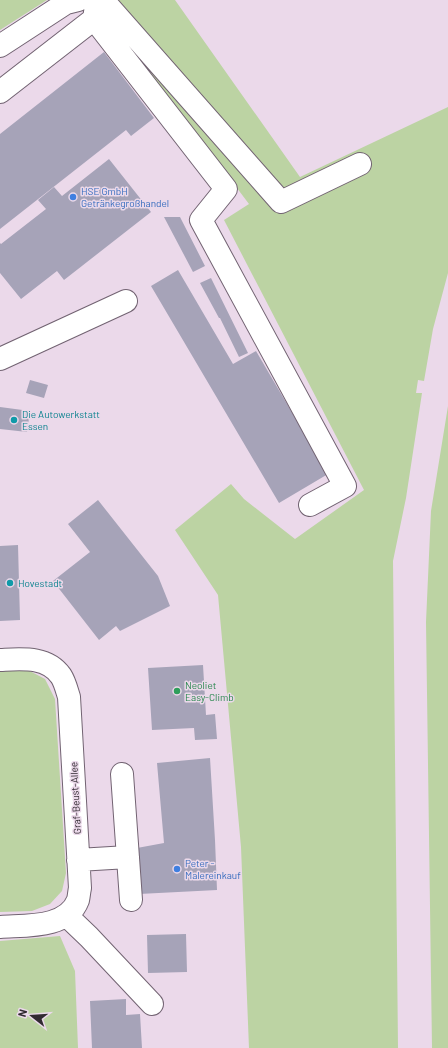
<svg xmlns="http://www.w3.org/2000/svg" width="448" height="1048" font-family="Barlow,sans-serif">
<rect width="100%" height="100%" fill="#ebd9ea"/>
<!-- green -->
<path fill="#bcd3a3" d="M0,0H47L0,30Z
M95,0H175L300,177L448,107V273L433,329L424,381L418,380L416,393H422L406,498L393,561L398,1048H249L241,847L218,595L175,530L231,484L244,499L295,539L364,490L224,220L249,204Z
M448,406V1048H432L426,622L431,511Z
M26,669L45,679L55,699L66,873L62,891L50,904L32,911L0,912V670Z
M60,936L75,971L78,1048H0V941Z"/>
<!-- building -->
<path fill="#a6a3b8" d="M104,52L154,118L131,136L126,130L0,229V134Z
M109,159L151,212L64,280L57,271L21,299L0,273V243L1,244L46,209L38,200L54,187L62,196Z
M164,217H180L205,266L193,272Z
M178,270L233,364L256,351L328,474L279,503L151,286Z
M211,278L248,353L239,357L220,318H219L200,283Z
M30,380L48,385L44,398L26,393Z
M0,407L30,411L27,432L0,429Z
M98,500L158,576L170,606L120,631L116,626L99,640L53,581L90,552L68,524Z
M18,545L20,620L0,621V546Z
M203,665L206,715L215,714L217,739L195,740L194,728L152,730L148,668Z
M210,758L215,840L217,890L139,894L137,848L164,843L157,763Z
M186,934L187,972L148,973L147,935Z
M126,999V1015L140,1014L142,1048H92L90,1001Z"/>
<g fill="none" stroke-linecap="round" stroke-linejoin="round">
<!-- minor casing -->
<g stroke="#726372" stroke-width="24">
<path id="minor" d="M103,0L281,202L360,164
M94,19L226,189L201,220L345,486L310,505
M0,46L66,3L78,0
M0,92L94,19L96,6
M0,359L126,301
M0,660C22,659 47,656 61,676C65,682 67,691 69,697L80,888C79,892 79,896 78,900C67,929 25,925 0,927
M122,774L131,900
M78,860L128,857
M66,915L89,937L152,1004"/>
</g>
<!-- minor -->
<use href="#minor" stroke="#fff" stroke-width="22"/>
</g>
<!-- markers -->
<g fill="#3f7fe0" stroke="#ebd9ea" stroke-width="1.5">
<circle cx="73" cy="197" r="4"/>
<circle cx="177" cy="869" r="4"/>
</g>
<g fill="#0f9aa8" stroke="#ebd9ea" stroke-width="1.5">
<circle cx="14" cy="420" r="4"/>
<circle cx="10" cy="583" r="4"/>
</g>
<circle fill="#2e9e5b" stroke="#ebd9ea" stroke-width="1.5" cx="177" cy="691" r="4"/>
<g text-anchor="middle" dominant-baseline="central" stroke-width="3" stroke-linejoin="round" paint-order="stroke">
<!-- shop labels -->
<g font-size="10" fill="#366cbe" stroke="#ebd9ea" text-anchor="start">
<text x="81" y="191">HSE GmbH<tspan x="81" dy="12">Getränkegroßhandel</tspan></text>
<text x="185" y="863">Peter -<tspan x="185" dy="12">Malereinkauf</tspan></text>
</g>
<!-- culture labels -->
<g font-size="10" fill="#0d838f" stroke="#ebd9ea" text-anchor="start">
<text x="22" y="414">Die Autowerkstatt<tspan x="22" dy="12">Essen</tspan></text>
<text x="18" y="583">Hovestadt</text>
</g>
<!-- leisure labels -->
<g font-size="10" fill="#27864d" stroke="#ebd9ea" text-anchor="start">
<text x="185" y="685">Neoliet<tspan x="185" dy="12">Easy-Climb</tspan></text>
</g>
<!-- street labels -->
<g font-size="10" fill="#312a31" stroke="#ebd9ea">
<text transform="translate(75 798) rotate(-93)">Graf-Beust-Allee</text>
</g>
</g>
<!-- north arrow -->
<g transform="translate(32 1016) rotate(287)" stroke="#ebd9ea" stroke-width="3" paint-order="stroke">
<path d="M0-3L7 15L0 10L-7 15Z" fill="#312a31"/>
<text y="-6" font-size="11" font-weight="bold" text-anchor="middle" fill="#312a31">N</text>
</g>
</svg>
